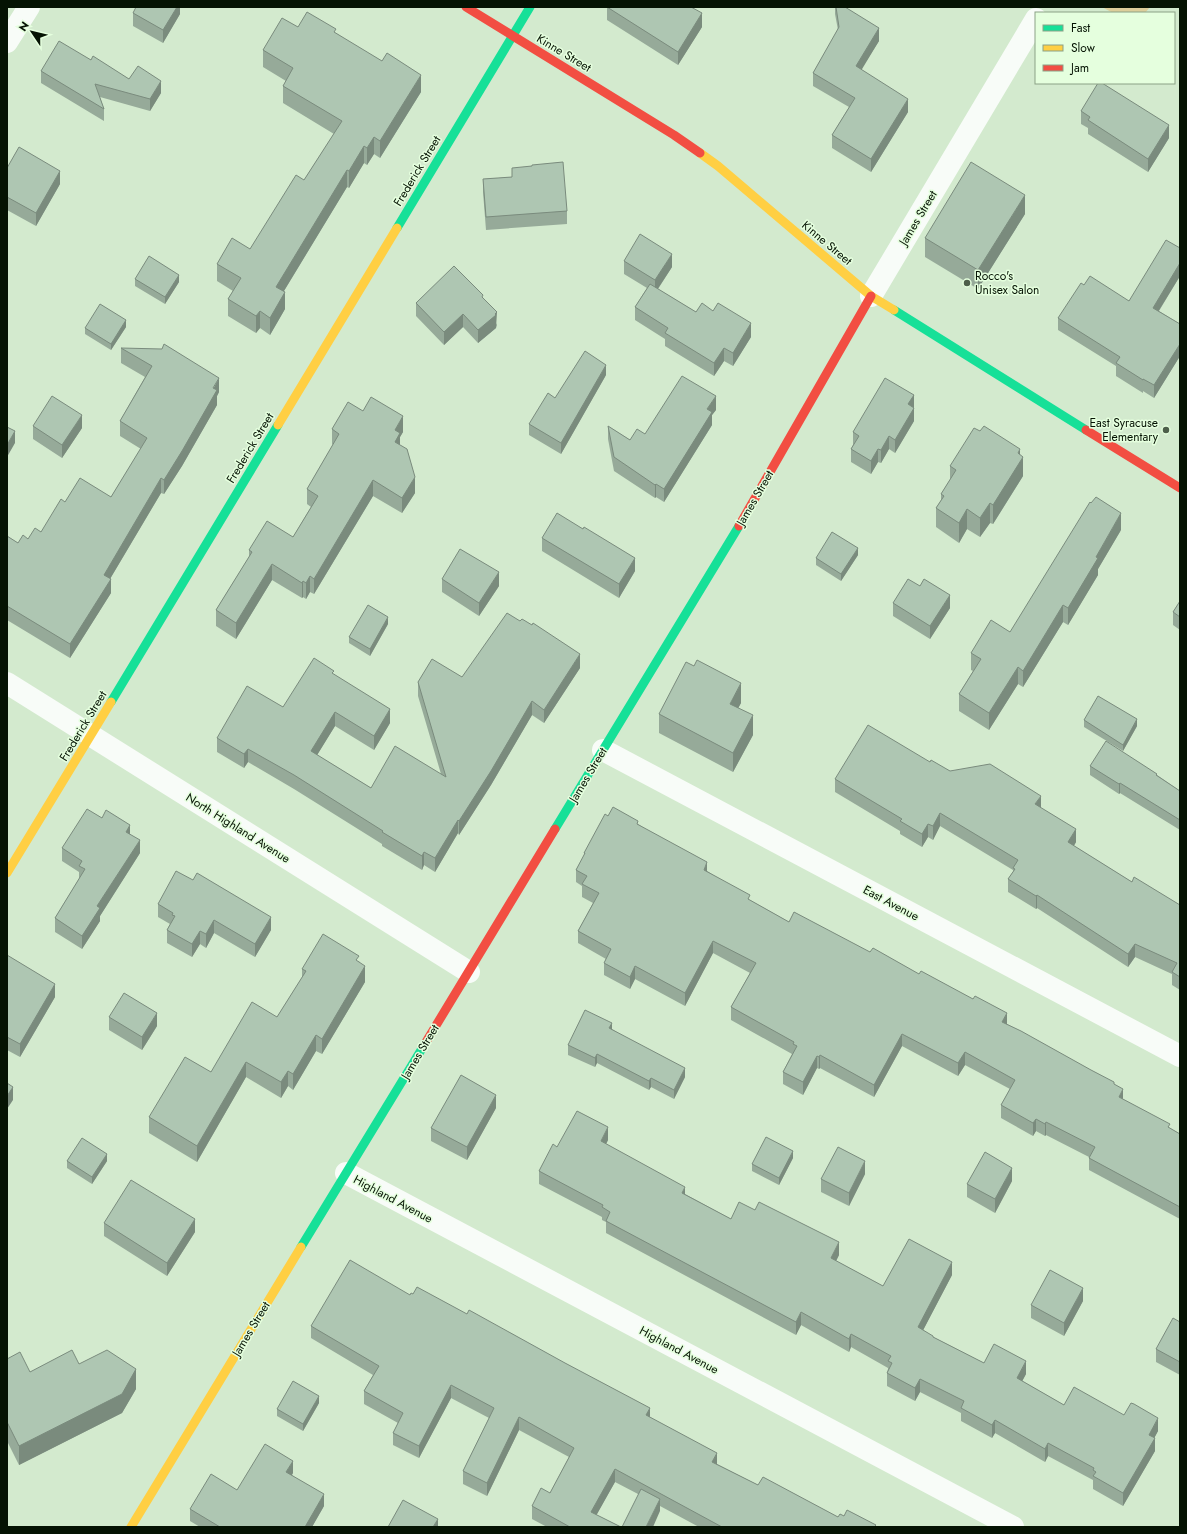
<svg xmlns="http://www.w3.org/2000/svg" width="1187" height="1534" font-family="Jost,sans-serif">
<rect width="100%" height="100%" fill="#d3eace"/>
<!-- green -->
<path fill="#dcce9a" d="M1102,7H1150L1145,13H1113Z"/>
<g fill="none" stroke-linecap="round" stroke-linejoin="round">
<!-- street -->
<path stroke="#f8fcf8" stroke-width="22" d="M7,42L29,7
M871,296L1036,19
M7,683L469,972
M603,750L1180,1056
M346,1173L1013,1527"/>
<!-- fast -->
<path stroke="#16e098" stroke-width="9" d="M397,228L530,7
M894,310L1086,430
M111,702L278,425
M555,829L739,526
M301,1247L426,1042"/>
<!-- slow -->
<path stroke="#ffcf43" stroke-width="9" d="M700,153L718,166L871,296L894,310
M278,425L397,228
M7,873L111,702
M131,1527L301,1247"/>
<!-- jam -->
<path stroke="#f24e42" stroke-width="9" d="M466,7L674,135L700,153
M1086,430L1180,488
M739,526L871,296
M426,1042L555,829"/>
</g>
<!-- wall -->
<path fill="#96aa99" d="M180,7V14L163,43L133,26V13Z
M607,7H694V9L702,27L678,65L607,20Z
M835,7H845L879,41L861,69L908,112L871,172L832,148V135L849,107L813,86V73L838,30L835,14Z
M298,27L336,33L421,92L380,158L374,154L367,165L364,163L349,188L347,187L284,291L285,309L270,335L260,328L256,333L228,316V299L233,291L217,281V264L250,249L304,180L334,134L283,103V86L286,81L263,67V50Z
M91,60L129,79L161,93L150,111L100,97L104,109V121L41,83V71Z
M1081,111L1169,138L1148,172L1088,134V128L1081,124Z
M532,166L567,211V224L486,230L483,192V179L512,177Z
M7,168L60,184L36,226L7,210Z
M1025,214L978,289L925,257V238Z
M1180,248V276L1159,311L1180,324V356L1154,398L1143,391V393L1116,376V366L1058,330V318L1084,285L1129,301Z
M624,261L672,267L658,289L696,312L751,337L733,366L724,361L714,376L665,346V339L635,320V307L647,288L624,274Z
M135,279L179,282L165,304L135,286Z
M483,298L497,325L496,328L478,343L463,327L444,345L416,316V303Z
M126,327L111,350L85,334V328Z
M121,348L219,392L217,396V405L182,466L164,494L161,493L110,579L111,593L70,658L7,620V536L18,543L28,539L41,532L65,502L111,497L141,449L120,436V421L145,377L121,363Z
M606,375L561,454L529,435V424L555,398Z
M914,395V421L895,453L889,449L881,463L878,462L871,474L851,462V449L853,445V432Z
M716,410L712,415V425L664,502L656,497L655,498L614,471L608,439V426L630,440Z
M363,411L403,432L400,437V445L415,493L402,513L373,496L314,594L310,592L306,599L303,597L302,598L272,580L236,639L216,626V610L249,557V550L293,537L311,507L307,504V489L333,445L332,444V429Z
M33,426L82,428L62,458L33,439Z
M1020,454L1023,476L993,524L990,523L980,537L967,529L959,543L936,527V508L941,500V494L950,480V466Z
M1121,530L1098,569V575L1068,625L1063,622L1023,687L1018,684L989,730L959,711V694L973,671L971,670V653L1010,632Z
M542,538L635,571L619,598L542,551Z
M858,555L841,581L816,565V558Z
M442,579L499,586L479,616L442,592Z
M1180,601V630L1173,625V612Z
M893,603L950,608L930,639L893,616Z
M388,624L370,656L349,643V637Z
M580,668L544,723L532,715L491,785L459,835L458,833L435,872L424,865L422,870L382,846V844L294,789L248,762L244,768L217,752V738L283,707L334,675L390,723L374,750L335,726L317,755L371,788L441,774L418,696V682L462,677Z
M741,703L738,708L753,735L733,772L659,733V714Z
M1084,720L1137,726L1123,751L1084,727Z
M930,762L950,771L1041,808L1076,842L1074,846L1132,882L1180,905V990L1172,985V974L1135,957L1128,967L1037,908L1036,909L1008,892V879L1013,872V870L940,826L933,840L928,837L922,847L900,834V831L835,792V779Z
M1090,766L1157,775L1180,791V830L1120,793L1119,794L1090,775Z
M608,816L638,824L750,900L789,922L1007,1024L1114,1084L1123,1099L1170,1128L1180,1134V1219L1089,1170V1157L1046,1135L1045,1136L1036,1131L1033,1136L1001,1118V1105L1010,1089L965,1065L958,1076L902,1046L874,1097L820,1068L819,1069L817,1068L803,1095L783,1084V1072L792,1054L731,1020V1007L750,973L713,953L685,1006L635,979L630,989L604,975V963L606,959L578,943V931L593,903L582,897V886L576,882V870L584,856V853Z
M102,818L130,834L140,853L100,916V921L82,949L55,932V918L79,879V872L62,861V848Z
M158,904L271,930L255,957L214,933L206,948L200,944L192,957L167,943V930L170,924L158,917Z
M7,955L55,997L20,1057L7,1050Z
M359,961L365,982L322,1054L316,1051L293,1090L288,1086L281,1098L246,1077L197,1162L149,1133V1117L211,1072L277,1017L302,978V969Z
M109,1017L157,1026L142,1050L109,1030Z
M612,1029L685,1077L674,1099L651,1087L649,1090L597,1063L595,1067L568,1055V1045Z
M496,1108L467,1160L431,1141V1128Z
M608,1140L606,1144L685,1194L731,1219L839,1255L836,1261L883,1286L952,1275L923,1330L933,1337L984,1363L1026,1374L1022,1381L1064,1405L1124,1415L1158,1431L1154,1438L1155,1451L1123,1506L1093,1489V1480L1048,1456L1045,1462L995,1433L992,1438L961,1421V1413L920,1392L915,1401L887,1386V1373L888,1369V1368L851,1347L849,1352L801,1325L796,1335L606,1233V1222L602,1220V1217L539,1184V1171L557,1147Z
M793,1158L779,1185L752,1171V1164Z
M67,1161H107L92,1184L67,1168Z
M865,1174L849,1206L821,1192V1179Z
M1012,1181L995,1213L967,1197V1184Z
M104,1223L195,1232L167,1276L104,1236Z
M410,1295L650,1417L717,1464L758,1485L838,1517L844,1516L876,1527H699L660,1506V1511L638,1494L615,1482L596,1515L621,1527H547L532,1519V1506L550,1493L569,1457L519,1430L487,1496L463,1484V1471L489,1418L451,1398L419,1458L393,1445V1433L398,1423L364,1404V1391L373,1375L311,1338V1326Z
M1083,1301L1064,1336L1031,1318V1305Z
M1180,1322V1375L1156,1362V1349Z
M7,1359L30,1372L79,1364L136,1389L122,1413L19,1465L7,1441Z
M319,1403L303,1431L277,1416V1409Z
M293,1473L292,1475L324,1506L312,1527H200L190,1521V1509L237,1490Z"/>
<!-- shaded-wall -->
<path fill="#7a8b7d" d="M177,7H180V14L163,43V30Z
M702,13V27L678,65V52Z
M879,28V41L856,79V66Z
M421,75V92L380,158V141Z
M161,81V93L150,111V99Z
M908,99V112L871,172V159Z
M1169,125V138L1148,172V159Z
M374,137V154L367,165V148Z
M364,146V163L349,188V171Z
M347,170V187L276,304V287Z
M60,171V184L36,226V213Z
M1025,195V214L978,289V270Z
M672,254V267L655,293V280Z
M1180,263V276L1153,320V308Z
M179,275V282L165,304V297Z
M285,292V309L270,335V318Z
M260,311V328L256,333V316Z
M497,312L496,328L478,343V330Z
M463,314V327L444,345V332Z
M126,320V327L111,350V344Z
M751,323V337L733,366V353Z
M1180,344V356L1154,398V385Z
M724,348V361L714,376V363Z
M606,365V375L561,454V443Z
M219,378V392L217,396V405L182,466L164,494V480Z
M914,395V408L908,404Z
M716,396V410L712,415V425L664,502V489L707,409Z
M914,408V421L895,453V440Z
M82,415V428L62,458V445Z
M403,416V432L400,437V448L395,457V430Z
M15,431V443L7,457V445Z
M889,436V449L881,463V450Z
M878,449V462L871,474V461Z
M1020,449V462L1023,457V476L993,524V505Z
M415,477V493L402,513V498Z
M161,478V493L104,589V575Z
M373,480V496L314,594V579Z
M656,484V497L655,498V485Z
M990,503V523L980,537V518Z
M967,509V529L959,543V523Z
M1121,513V530L1098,569V575L1068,625V608L1096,557Z
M858,548V555L841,581V574Z
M635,558V571L619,598V584Z
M272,564V580L236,639V623Z
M499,572V586L479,616V603Z
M310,576V592L306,599V583Z
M111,579V593L70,658V644Z
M303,581V597L302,598V583Z
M950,595V608L930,639V626Z
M1063,605V622L1023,687V671Z
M388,617V624L370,656V649Z
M580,654V668L544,723V710Z
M1018,667V684L989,730V713Z
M741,683V703L730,723V704Z
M532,701V715L491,785L459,835V821Z
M390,709V723L374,750V736Z
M335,712V726L311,765V751Z
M753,715V735L733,772V753Z
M1137,719V726L1123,751V745Z
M248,749V762L244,768V754Z
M1120,783V793L1119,794V784Z
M1041,796V809L1035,804Z
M940,813V826L933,840V826Z
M458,820V833L435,872V858Z
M928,824V837L922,847V834Z
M130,825V838L126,832Z
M1076,829V842L1068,855V842Z
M140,840V853L100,916V921L82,949V936L97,906Z
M424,852V865L422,870V856Z
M707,862V874L704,870Z
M1037,895V908L1036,909V896Z
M271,917V930L255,957V944Z
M214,920V933L206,948V934Z
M200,931V944L192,957V944Z
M713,941V953L685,1006V993Z
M1135,944V957L1128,967V954Z
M365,966V982L322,1054V1039Z
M635,966V979L630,989V977Z
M55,984V997L20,1057V1044Z
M157,1013V1026L142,1050V1037Z
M1007,1013V1025L1002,1022Z
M612,1023V1032L609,1028Z
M902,1034V1046L874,1097V1085Z
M316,1035V1051L293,1090V1074Z
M965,1052V1065L958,1076V1063Z
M597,1054V1063L595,1067V1058Z
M820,1055V1068L819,1069V1057Z
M817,1056V1068L803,1095V1082Z
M246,1062V1077L197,1162V1146Z
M685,1068V1077L674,1099V1090Z
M288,1071V1086L281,1098V1082Z
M651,1078V1087L649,1090V1081Z
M13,1087V1100L7,1109V1096Z
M1123,1089V1102L1119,1097Z
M496,1095V1108L467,1160V1147Z
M1036,1119V1131L1033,1136V1123Z
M1046,1122V1135L1045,1136V1124Z
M608,1127V1140L601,1154V1141Z
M793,1151V1158L779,1185V1178Z
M107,1154V1161L92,1184V1177Z
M865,1161V1174L849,1206V1193Z
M1012,1168V1181L995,1213V1199Z
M685,1187V1200L682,1193Z
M195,1219V1232L167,1276V1263Z
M839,1242V1255L831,1271V1258Z
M952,1262V1275L918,1340V1327Z
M1083,1288V1301L1064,1336V1323Z
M801,1312V1325L796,1335V1322Z
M851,1334V1347L849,1352V1339Z
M1026,1361V1374L1017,1391V1378Z
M136,1369V1389L122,1413L19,1465V1446Z
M920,1379V1392L915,1401V1388Z
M451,1385V1398L419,1458V1446Z
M319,1396V1403L303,1431V1424Z
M650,1408V1420L646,1415Z
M519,1417V1430L487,1496V1483Z
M1158,1418V1431L1149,1448V1435Z
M995,1420V1433L992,1438V1425Z
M1155,1438V1451L1123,1506V1493Z
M1048,1443V1456L1045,1462V1449Z
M717,1453V1466L712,1462Z
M293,1461V1473L286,1484V1472Z
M615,1469V1482L591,1525V1512Z
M324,1494V1506L312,1527H305Z
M660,1499V1511L653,1527H646Z
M438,1519V1527H433Z"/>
<!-- building -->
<path fill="#aec6b2" stroke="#7a8b7d" d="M136,7H177L163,30L133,13Z
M607,7H691L702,13L678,52Z
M836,7H845L879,28L856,66L908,99L871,159L832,135L855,98L813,73L839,27Z
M307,12L336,29L334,32L382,61L387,53L421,75L380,141L374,137L367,148L364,146L349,171L347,170L276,287L285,292L270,318L260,311L256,316L228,299L241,278L217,264L232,238L250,249L296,175L304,180L342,121L283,86L293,68L263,50L282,18L298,27Z
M59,41L91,60L93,56L129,79L138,66L161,81L150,99L95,84L104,109L41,71Z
M1098,83H1102L1169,125L1148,159L1088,120L1090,117L1081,111Z
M19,147L60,171L36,213L7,197V168Z
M563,162L567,211L486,217L483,179L512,177V168L532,166V165Z
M971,162L1025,195L978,270L925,238Z
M640,234L672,254L655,280L624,261Z
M1166,240L1180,248V263L1153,308L1180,324V344L1154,385L1143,379V380L1116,363L1120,357L1058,318L1081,283L1084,285L1090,276L1129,301Z
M149,256L179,275L165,297L135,279Z
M454,266L483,295L482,297L497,312L495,314L496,315L478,330L463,314L444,332L416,303Z
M650,284L696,312L702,303L713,311L718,303L751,323L733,353L724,348L714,363L665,333L668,328L635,307Z
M100,304L126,320L111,344L85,328Z
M164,344L219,378L213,388L217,390L182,451L164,480L161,478L104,575L111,579L70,644L7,606V536L18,543L23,535L28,539L35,528L41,532L61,499L65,502L80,478L111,497L147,438L120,421L152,366L121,348L162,349Z
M585,351L606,365L561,443L529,424L548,393L555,398Z
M682,376L716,396L707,409L712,412L664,489L656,484L655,485L614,457L608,426L630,440L637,429L645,434Z
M885,378L914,395L908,404L914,408L895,440L889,436L881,450L878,449L871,461L851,449L859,436L853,432Z
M52,396L82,415L62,445L33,426Z
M371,397L403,416L395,430L400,433L395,442L407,449L415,477L402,498L373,480L314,579L310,576L306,583L303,581L302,583L272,564L236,623L216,610L252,552L249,550L267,521L293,537L318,496L307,489L339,434L332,429L348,402L363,411Z
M984,426L1020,449L1018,453L1023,457L993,505L990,503L980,518L967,509L959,523L936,508L944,496L941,494L956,470L950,466L974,428L980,431Z
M7,427L15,431L7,445Z
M1096,497L1121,513L1096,557L1098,558L1068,608L1063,605L1023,671L1018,667L989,713L959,694L981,659L971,653L991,620L1010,632L1090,502L1091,503Z
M557,513L583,529L584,527L635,558L619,584L542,538Z
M832,532L858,548L841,574L816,558Z
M460,549L499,572L479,603L442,579Z
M908,579L920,586L924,579L950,595L930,626L893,603Z
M1180,601V617L1173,612Z
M368,605L388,617L370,649L349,637Z
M507,613L520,621L522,619L532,625L533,623L580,654L544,710L532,701L491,771L459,821L458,820L435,858L424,852L422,856L382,832L383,831L294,775L248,749L244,754L217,738L247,686L283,707L314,658L334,671L332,673L390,709L374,736L335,712L311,751L371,788L395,746L446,777L418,682L432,659L462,677Z
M697,660L741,683L730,704L753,715L733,753L659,714L686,662L694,666Z
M1098,696L1137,719L1123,745L1084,720Z
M868,725L930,762L931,760L950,771L990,764L1041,796L1035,804L1076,829L1068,842L1132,882L1134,877L1180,905V977L1172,972L1177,963L1135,944L1128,954L1037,895L1036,896L1008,879L1015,869L1013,868L1018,860L940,813L933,826L928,824L922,834L900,821L902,819L835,779Z
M1106,741L1157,774L1156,775L1180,791V820L1120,783L1119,784L1090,766Z
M613,807L638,821L637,824L707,862L704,870L750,895L748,899L789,922L794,912L870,952L873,948L919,974L921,971L973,999L975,996L1007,1013L1002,1022L1021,1031L1091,1070L1114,1082V1084L1123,1089L1119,1097L1170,1124L1168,1127L1180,1134V1207L1089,1158L1095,1147L1046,1122L1045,1124L1036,1119L1033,1123L1001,1105L1015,1080L965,1052L958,1063L902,1034L874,1085L820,1055L819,1057L817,1056L803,1082L783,1072L797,1046L793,1044L794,1042L731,1007L756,963L713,941L685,993L635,966L630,977L604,963L611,949L578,931L599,893L582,884L587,876L576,870L585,853H584L605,814L608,816Z
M87,809L102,818L106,810L130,825L126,832L140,840L97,906L100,908L82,936L55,918L85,869L79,866L82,861L62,848Z
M176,871L193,880L197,873L271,917L255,944L214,920L206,934L200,931L192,944L167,930L175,916L172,915L173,913L158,904Z
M323,934L359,956L356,960L365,966L322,1039L316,1035L293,1074L288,1071L281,1082L246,1062L197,1146L149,1117L185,1057L211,1072L252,1002L277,1017L306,971L302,969Z
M7,955L55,984L20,1044L7,1037Z
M124,993L157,1013L142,1037L109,1017Z
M585,1010L612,1023L609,1028L685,1068L674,1090L651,1078L649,1081L597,1054L595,1058L568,1045Z
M461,1075L496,1095L467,1147L431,1128Z
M7,1083L13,1087L7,1096Z
M577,1111L608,1127L601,1141L685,1187L682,1193L731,1219L739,1202L755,1210L759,1202L839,1242L831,1258L883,1286L909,1239L952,1262L918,1327L933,1336V1337L984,1363L994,1344L1026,1361L1017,1378L1064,1405L1074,1387L1124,1415L1131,1403L1134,1404L1158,1418L1149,1435L1155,1438L1123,1493L1093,1476L1096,1472L1093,1470L1094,1468L1048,1443L1045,1449L995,1420L992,1425L961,1408L964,1401L920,1379L915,1388L887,1373L892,1363L888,1361L891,1356L851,1334L849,1339L801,1312L796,1322L606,1221L610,1212L602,1207L603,1205L539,1171L553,1144L557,1147Z
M766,1137L793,1151L779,1178L752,1164Z
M82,1138L107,1154L92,1177L67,1161Z
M838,1147L865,1161L849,1193L821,1179Z
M985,1152L1012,1168L995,1199L967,1184Z
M131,1180L195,1219L167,1263L104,1223Z
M350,1260L410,1295L411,1293L413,1294L417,1287L467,1314L469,1310L565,1363L650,1408L646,1415L717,1453L712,1462L758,1485L763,1477L838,1517L840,1514L844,1516L847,1510L876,1525L874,1527H722L615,1469L591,1512L621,1527H570L532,1506L541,1488L550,1493L574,1448L519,1417L487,1483L463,1471L494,1408L451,1385L419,1446L393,1433L403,1413L364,1391L379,1366L311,1326Z
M1050,1270L1083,1288L1064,1323L1031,1305Z
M1173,1318L1180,1322V1362L1156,1349Z
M72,1350L79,1364L107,1350L136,1369L122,1394L19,1446L7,1422V1359L20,1352L30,1372Z
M293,1381L319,1396L303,1424L277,1409Z
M265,1444L293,1461L286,1472L324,1494L305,1527H220L190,1509L211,1474L237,1490Z
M641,1489L660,1499L646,1527H622Z
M403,1500L438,1519L433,1527H388Z"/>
<!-- markers -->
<g fill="#4d5e4a" stroke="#e5ffde" stroke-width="1.5">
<circle cx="967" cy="283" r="4"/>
<circle cx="1166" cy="430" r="4"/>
</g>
<g text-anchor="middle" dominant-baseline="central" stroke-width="3" stroke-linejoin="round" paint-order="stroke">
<!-- street labels -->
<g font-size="12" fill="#051303" stroke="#e5ffde">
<text transform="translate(564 53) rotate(31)">Kinne Street</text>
<text transform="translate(417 171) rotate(-59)">Frederick Street</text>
<text transform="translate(918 218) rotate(-59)">James Street</text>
<text transform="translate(827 243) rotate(40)">Kinne Street</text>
<text transform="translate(250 448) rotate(-59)">Frederick Street</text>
<text transform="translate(755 498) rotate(-60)">James Street</text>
<text transform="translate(83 726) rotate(-59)">Frederick Street</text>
<text transform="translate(588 775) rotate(-59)">James Street</text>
<text transform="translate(238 828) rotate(32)">North Highland Avenue</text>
<text transform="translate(891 903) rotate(28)">East Avenue</text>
<text transform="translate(420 1052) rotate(-59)">James Street</text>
<text transform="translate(393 1199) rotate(28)">Highland Avenue</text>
<text transform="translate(251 1329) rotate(-59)">James Street</text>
<text transform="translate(679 1350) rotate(28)">Highland Avenue</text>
</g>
<!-- poi labels -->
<g font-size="12" fill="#051303" stroke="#e5ffde" text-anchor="start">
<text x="975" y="276">Rocco's<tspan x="975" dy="14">Unisex Salon</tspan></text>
<text x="1158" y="423" text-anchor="end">East Syracuse<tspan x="1158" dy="14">Elementary</tspan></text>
</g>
</g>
<!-- border -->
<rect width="1187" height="1534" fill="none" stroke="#051303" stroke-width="16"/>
<!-- legend -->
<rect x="1035" y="12" width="140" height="72" fill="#e5ffde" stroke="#8ba186"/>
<rect x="1043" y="25" width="20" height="6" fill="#16e098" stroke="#8ba186"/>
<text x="1071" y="32" font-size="12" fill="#051303">Fast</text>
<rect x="1043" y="45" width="20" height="6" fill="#ffcf43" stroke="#8ba186"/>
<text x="1071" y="52" font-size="12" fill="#051303">Slow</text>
<rect x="1043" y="65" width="20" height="6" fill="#f24e42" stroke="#8ba186"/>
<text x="1071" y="72" font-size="12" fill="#051303">Jam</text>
<!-- north arrow -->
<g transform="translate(32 32) rotate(305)" stroke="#e5ffde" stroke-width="3" paint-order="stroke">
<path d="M0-3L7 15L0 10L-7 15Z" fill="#051303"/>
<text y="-6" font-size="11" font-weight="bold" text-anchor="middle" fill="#051303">N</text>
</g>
</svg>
